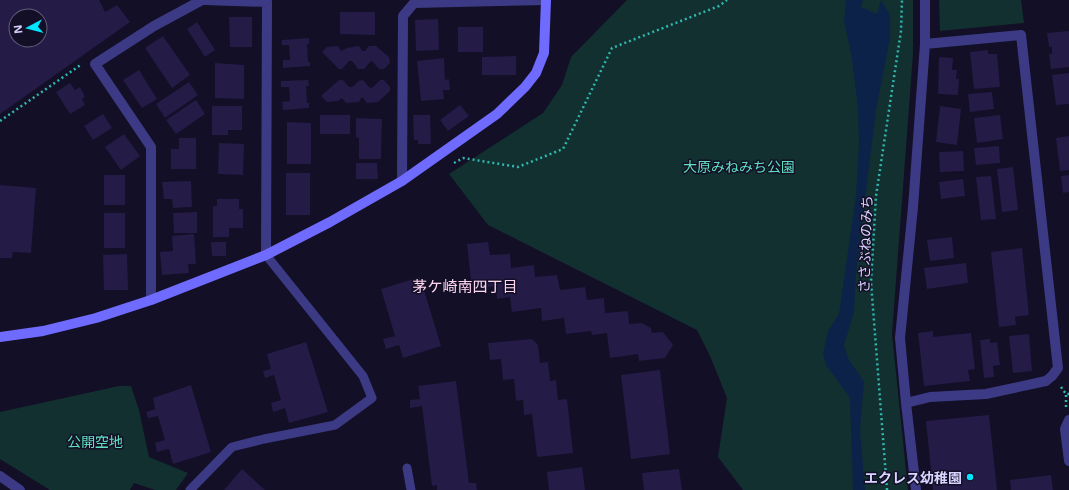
<svg xmlns="http://www.w3.org/2000/svg" width="1069" height="490" font-family="'Open Sans','Noto Sans JP',sans-serif">
<rect width="100%" height="100%" fill="#130f26"/>
<!-- green -->
<path fill="#12302f" d="M627,0H913V54L892,334L908,490H743L718,457L727,398L710,356L697,330L488,225L449,174L543,113L562,85L571,57Z
M939,0H1021L1024,23L940,31Z
M119,386H131L139,410L149,457L188,473L176,490H155L134,483L130,490H50L0,459V412Z"/>
<!-- water -->
<path fill="#0c2248" d="M846,0H863L861,7L877,14L881,0L890,15V38L876,110L856,273L854,312L844,345L848,358L864,382L860,430L865,490H853L850,398L826,365L823,354L828,331L839,314L856,195L859,144L858,108L852,59L844,21Z"/>
<!-- building -->
<path fill="#241b47" fill-rule="evenodd" d="M0,0H99L105,12L117,5L130,22L0,114ZM16,16H40V40H16Z
M340,12H375V35L340,34Z
M229,17H252V47H230Z
M438,19L439,50L416,51L415,20Z
M197,22L215,50L205,57L187,29Z
M458,27H483V52H458Z
M1069,31V67L1051,69L1049,54H1052V47H1049L1047,33Z
M163,36L190,75L172,88L145,48Z
M309,38V44H307L308,62H310V66L283,68V60H290L289,45H282V40Z
M338,46L341,51L347,48L359,46L362,51H365L369,46H376L389,57L390,63L384,69H379L373,62L371,61L364,69H358L352,61H349L342,69H339L322,52L327,47Z
M988,50V54H997L1000,87L974,89L970,52Z
M516,56V75H482V57Z
M939,57L953,58L952,70H957L956,79H959L958,95L938,94Z
M444,58L445,80L449,79L450,90H443L444,99L421,101L417,61Z
M215,63L244,65V99L215,98Z
M139,70L157,99L142,108L123,80Z
M1069,73V104L1056,105L1052,75Z
M308,80L309,86H306L307,103H309V108L283,110L282,102L290,101L289,87H281V81Z
M339,80H343L349,87H352L359,81L363,80L370,88L373,87L380,80H384L390,87V91L378,102L367,103L362,97L359,102L346,103L342,98L338,101L327,102L321,96Z
M189,82L198,95L165,118L156,104Z
M70,83L75,90L80,87L85,97L82,99L85,105L70,114L56,92Z
M992,92L994,109L970,112L968,94Z
M196,100L205,114L176,134L166,120Z
M460,105L469,116L448,131L440,120Z
M212,106H242V130H228V135H212Z
M940,106L961,109L957,145L936,142Z
M103,114L112,128L93,140L84,126Z
M320,115H350V134H320Z
M413,115H430L431,144H418V140H414Z
M1000,115L1003,139L977,143L974,118Z
M356,118L382,119L381,159H359V138L356,137Z
M287,122L311,123V164H287Z
M124,134L140,156L121,170L105,147Z
M1069,136V170L1060,171L1056,138Z
M179,138H196V169H171V149H179Z
M219,143L244,144L243,175L218,174Z
M999,146L1000,163L976,165L974,148Z
M963,151L964,171L940,172L939,152Z
M356,163H377L378,179H356Z
M1013,167L1018,210L1002,212L997,169Z
M286,173H310V215H286Z
M104,175H125V205H104Z
M1069,175V192L1063,193L1061,176Z
M991,176L996,219L981,220L976,177Z
M963,179L965,196L941,199L939,182Z
M191,181L192,207L173,208L172,199H164L162,182Z
M0,185L36,188L31,253L13,252L12,258H0Z
M217,199H239V209H243V228H229V237H213V206H217Z
M197,212V233H174L173,213Z
M104,213H125V248H104Z
M194,234L196,264H188L189,273L162,275L160,252L173,251L172,236Z
M952,237L954,258L930,261L927,240Z
M211,242H226V256H212Z
M488,242L490,255L510,254L511,268L534,265L535,277L557,275L560,290L585,287L587,300L604,298L605,313L628,311L629,324L642,323L651,328L652,333L663,332L673,345L665,358L639,361L638,354L610,358L607,333L592,335L591,331L566,334L564,318L542,321L541,308L512,312L510,297L497,299L496,286L472,289L467,244Z
M1022,248L1029,315L1015,317L1016,325L999,327L991,252Z
M127,254L128,290H104L103,255Z
M966,263L968,283L927,289L924,268Z
M420,277L441,346L403,358L399,345L386,349L383,339L395,336L381,289Z
M933,331V337L971,333L975,369L968,370L970,381L924,386L918,333Z
M1029,334L1032,371L1013,373L1009,336Z
M532,339L538,345L540,363L548,362L550,381L556,380L558,400L567,399L573,453L537,457L532,414L524,415L523,400L516,401L514,379L503,380L501,359L490,360L488,343Z
M990,339V343L997,342L1000,365L993,366L994,377L984,378L980,340Z
M306,342L328,412L289,423L285,408L273,412L271,403L281,400L274,375L265,378L263,371L271,369L267,354Z
M660,370L670,454L631,459L621,375Z
M456,381L469,483H476L477,490H437V485L432,486L422,406L410,408V400L420,399L418,386Z
M191,385L211,452L173,464L169,449L157,452L155,443L165,440L158,416L148,418L146,412L155,409L153,398Z
M989,415L997,490H933L926,421Z
M582,467L585,490H549L547,472Z
M242,469L265,490H224Z
M679,469L682,490H644L642,473Z
M1051,475L1053,490H1011L1010,480Z"/>
<g fill="none" stroke-linecap="round" stroke-linejoin="round">
<!-- path -->
<path stroke="#2fb8b0" stroke-width="2.5" stroke-dasharray="2 3" stroke-linecap="butt" d="M0,121L82,64
M454,163L463,158L518,167L563,149L612,48L719,6L727,0
M1061,387L1066,394H1069
M1066,407V394
M887,490L871,282L876,196L901,31L902,0"/>
<!-- lane -->
<path stroke="#3d3a85" stroke-width="9" d="M407,468L411,490
M190,490L232,447L264,439L335,425L372,398L363,376L266,255"/>
<!-- street -->
<path stroke="#3d3a85" stroke-width="10" d="M205,0L267,2L266,255
M402,181L403,16L414,3L546,0
M151,300V147L95,64L154,26L202,0
M906,403L930,397L986,394L1046,381L1052,376L1058,368L1021,35L925,44
M1069,420L1065,429L1069,461
M0,476L20,490
M916,490L906,403L900,338L913,207L925,44V0"/>
<!-- secondary -->
<path stroke="#6f6bff" stroke-width="10" d="M0,337L43,331L96,318L151,300L266,255L330,222L402,181L497,114L525,87L536,73L544,53L546,0"/>
</g>
<!-- markers -->
<circle fill="#00e5ff" stroke="#130f26" stroke-width="1.5" cx="970" cy="477" r="4"/>
<g text-anchor="middle" dominant-baseline="central" stroke-width="3" stroke-linejoin="round" paint-order="stroke">
<!-- park labels -->
<g font-size="14" fill="#5fe0c0" stroke="#130f26">
<text x="739" y="166">大原みねみち公園</text>
<text x="95" y="441">公開空地</text>
</g>
<!-- street labels -->
<g font-size="14" fill="#d9d4ff" stroke="#130f26">
<text transform="translate(865 244) rotate(-88)">ささぶねのみち</text>
</g>
<!-- poi labels -->
<g font-size="14" font-weight="bold" fill="#d9d4ff" stroke="#130f26" text-anchor="end">
<text x="962" y="477">エクレス幼稚園</text>
</g>
<!-- neighbourhood labels -->
<g font-size="15" fill="#ffd6f0" stroke="#130f26">
<text x="465" y="286">茅ケ崎南四丁目</text>
</g>
</g>
<!-- north arrow -->
<g transform="translate(28 28) rotate(263)"><circle r="19" fill="#130f26" stroke="#625e7d"/>
<path d="M0-3L7 15L0 10L-7 15Z" fill="#00e5ff"/>
<text y="-6" font-size="11" font-weight="bold" text-anchor="middle" fill="#d9d4ff">N</text>
</g>
</svg>
